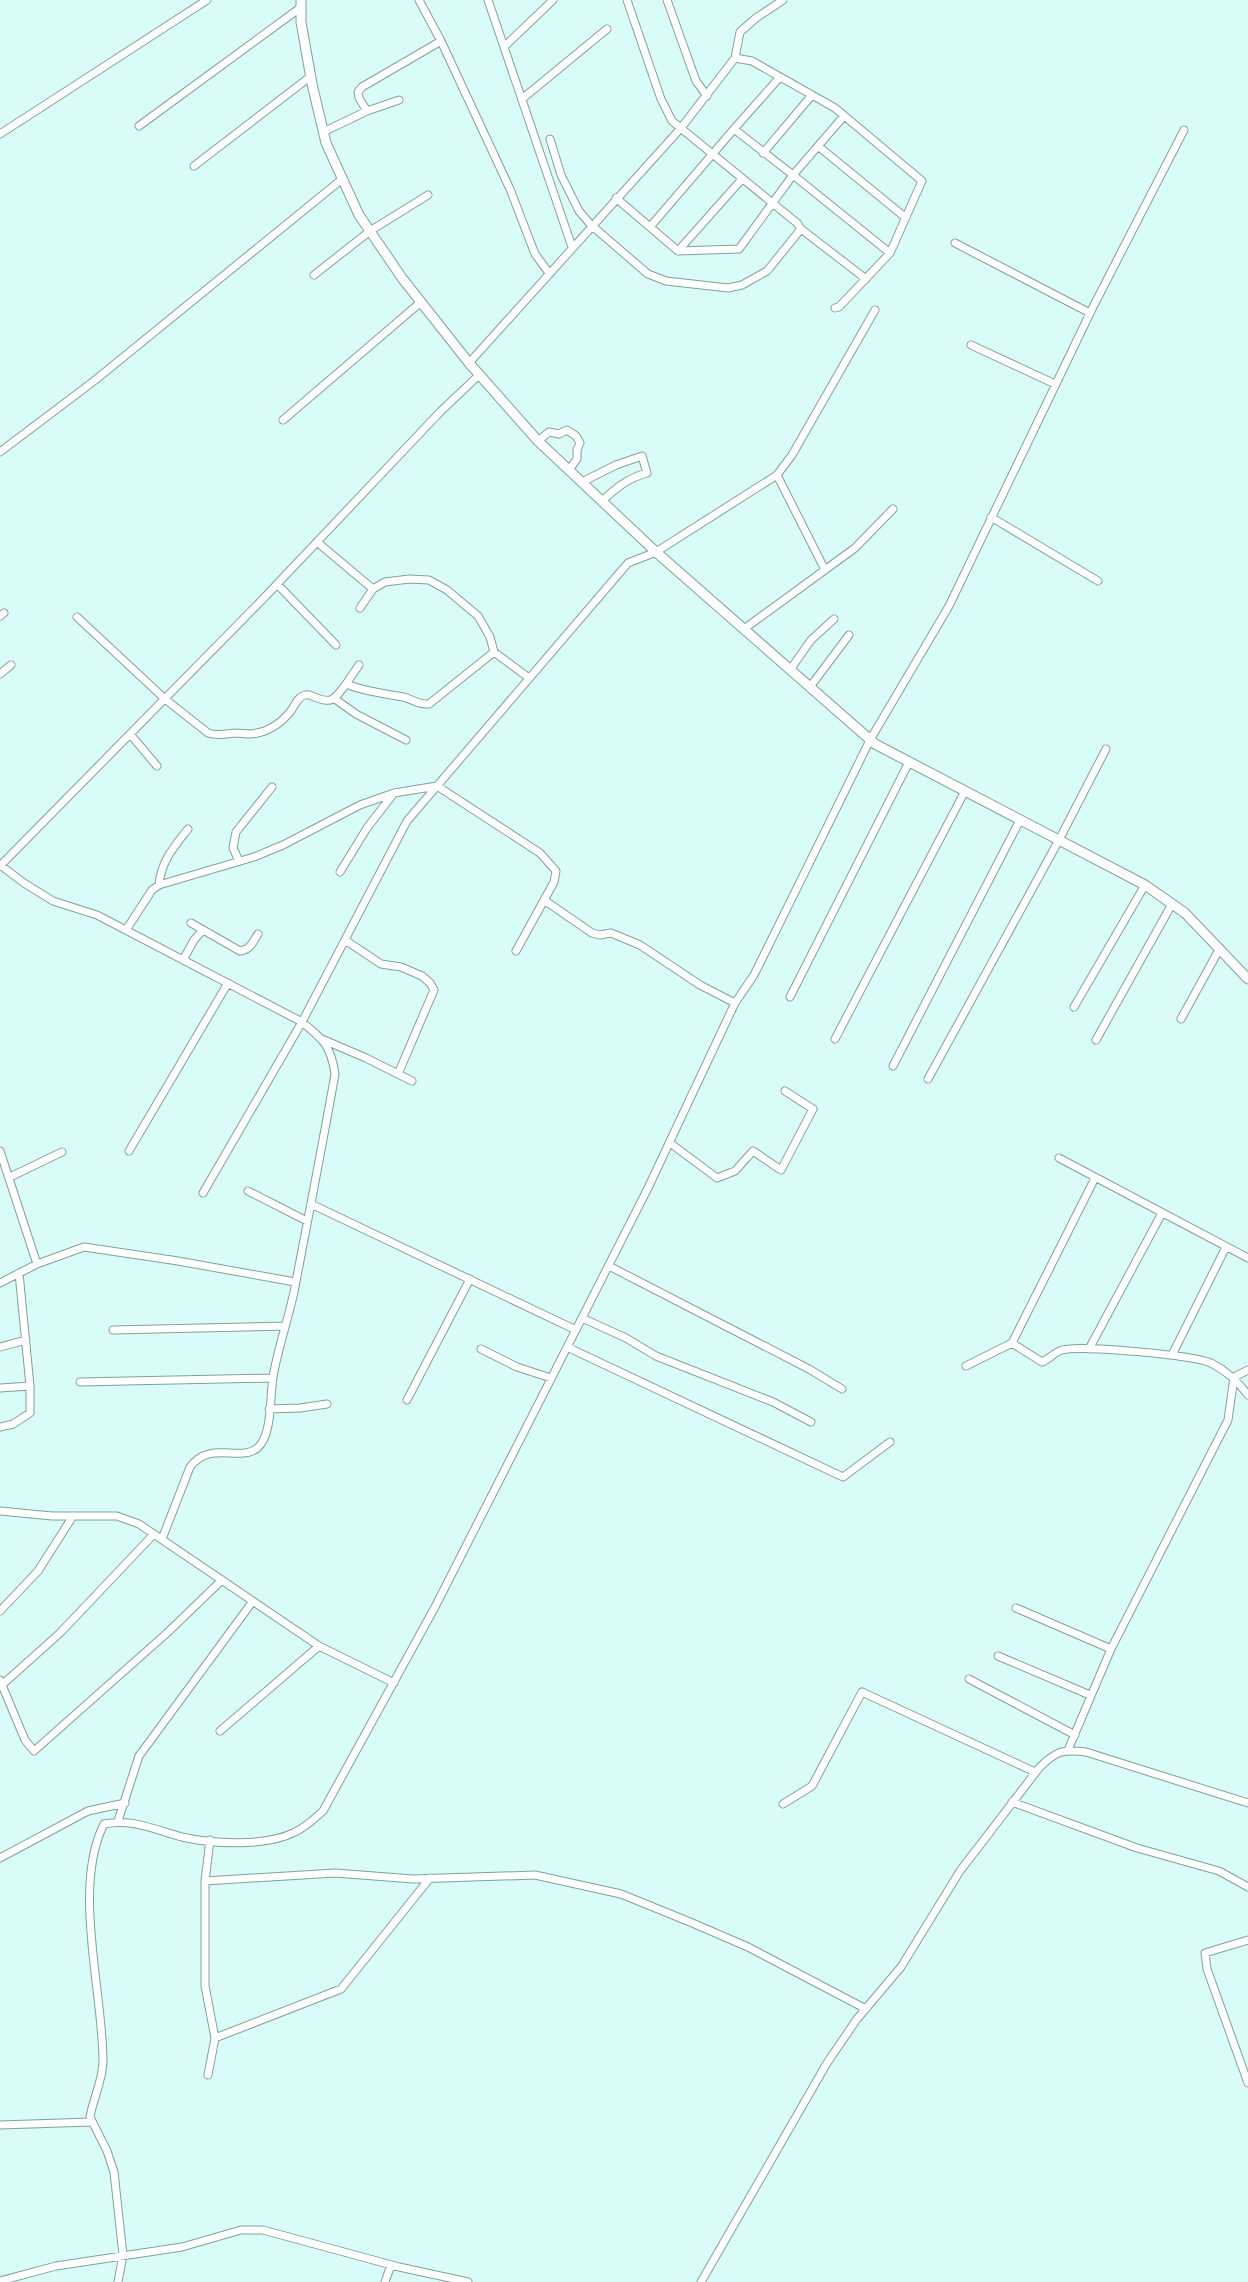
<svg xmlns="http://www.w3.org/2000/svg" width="1248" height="2282" font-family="'Archivo Narrow',sans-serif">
<rect width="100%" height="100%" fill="#d9fcf8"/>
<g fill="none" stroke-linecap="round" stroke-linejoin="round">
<!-- minor casing -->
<g stroke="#80a19d" stroke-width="9">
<path id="minor" d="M419,0L441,41L510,189L535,254L549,273
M488,0L572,247
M627,0L661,99L672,121L797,223L801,229
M667,0L696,81L707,96
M505,46L553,0
M735,58L752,61L835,108L922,181L890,253L839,307L835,308
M522,99L607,29
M367,111L359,98L358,92L362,87L441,41
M844,116L793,175L890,253
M139,126L300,8
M323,132L367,111L399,100
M0,134L207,0
M550,139L561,175L579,211L591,225L648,274L666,281L728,288L742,285L767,271L801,229L866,279
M818,146L906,218
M763,153L812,95
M194,166L311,76
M616,198L678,251L739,249L793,175L734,129L780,77
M650,227L734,129
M955,243L1090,313
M678,251L742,179
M314,275L370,231L428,195
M971,345L1055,384
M469,363L681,128L735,58L740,32L756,18L783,0
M283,420L421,302
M538,441L549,432L559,434L567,430L576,436L580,443L577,450V459L569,470
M0,452L94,381L341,180
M777,475L792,455L875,310
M582,482L616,465L642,456L647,473C628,478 616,488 602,501
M991,517L1098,581
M317,542L373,589
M277,584L336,645
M360,608L373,589L385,582L409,579L429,580L447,590L478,616L490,637L494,652
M0,616L4,613
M77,617L165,699L208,733C218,736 225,734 235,733C240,733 245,734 250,734C266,733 280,724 290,712C295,706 297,697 305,695C308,694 309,695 312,696C332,705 334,700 346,684C365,692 384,693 403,697C413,699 418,705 429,704L494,652L529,678
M744,629L855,548L893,509
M790,670L811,640L834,619
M0,674L11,665
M346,684L359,665
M810,687L849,635
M335,699L356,714L406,740
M130,734L157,766
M239,861L233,848L236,832L272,787
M0,865L24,883L53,901L97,915L302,1022C323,1039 331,1046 335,1074C322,1147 308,1219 294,1292C288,1320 278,1348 273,1377C270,1395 272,1429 261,1444C245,1466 212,1438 190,1467L162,1539
M0,866L262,600L440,412L479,375
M340,872L367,828L394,793
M159,885C161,861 174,847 188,829
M544,900L592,933L600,935L611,933L640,945L700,985L735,1003
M191,923L240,951C250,950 253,942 258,934
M126,930L152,890L159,885L254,857L283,845L360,805L394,793L437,786L540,853L556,871L554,882L516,951
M345,940L381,964L401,967L422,976L430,983L434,990L398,1074
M183,960L194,940L203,930
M790,997L909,762
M1074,1007L1145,885
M1181,1019L1220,948
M835,1039L965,791
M324,1040L366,1058L412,1081
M1096,1040L1172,904
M893,1066L1020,820
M928,1079L1059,840L1106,749
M670,1143L717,1178L735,1171L753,1151L781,1170L813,1109L785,1091
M0,1151L37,1264
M129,1151L228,983
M1059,1158L1248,1258
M10,1177L62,1152
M248,1191L307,1221
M203,1193L302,1022L407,821L628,563L656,552L777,475L825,570
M311,1204L576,1330
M609,1266L809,1369L842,1389
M0,1283L37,1264L84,1247L178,1261L295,1282
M582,1318L626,1338L656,1356L773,1402L811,1422
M113,1330L285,1326
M1012,1343L1042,1362C1049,1359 1055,1352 1062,1350C1082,1345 1192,1355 1211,1363C1227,1371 1237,1381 1248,1395
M0,1347L26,1340
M567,1347L843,1477L890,1442
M481,1349L517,1367L551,1378
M1089,1349L1162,1213
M1172,1355L1226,1247
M966,1366L1012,1343L1095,1178
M80,1382L273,1378
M0,1388L30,1386
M407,1400L470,1279
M269,1409L300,1408L327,1404
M0,1427L13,1424L30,1413V1386L19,1273
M0,1511L52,1516H117L139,1524L319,1646L394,1683
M1016,1608L1111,1649
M0,1611L38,1571L73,1516
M998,1656L1090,1695
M969,1679L1075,1735
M0,1680L2,1685L60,1633L154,1534
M2,1685L25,1740L34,1751L167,1633L222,1580
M220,1731L319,1646
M1068,1750L1111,1649L1228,1420L1234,1377L1248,1370
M1012,1802L1137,1848L1219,1871L1248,1887
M783,1804L812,1786L862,1692L1035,1772
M118,1821L139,1756L253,1601
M0,1858L88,1811L125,1803
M205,1881L335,1873L413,1879L535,1875L621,1894L690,1922L748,1947L866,2009
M1248,1940L1205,1953L1207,1969L1248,2083
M215,2038L341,1989L430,1878
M208,2075L215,2038L205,1986V1881L210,1840
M0,2125L92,2122
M0,2281L56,2266L182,2247L241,2230H263L399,2267L468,2282
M118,2282L123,2255L114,2172L107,2151L90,2117C93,2099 103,2080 103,2061C103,1992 72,1887 104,1824C131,1818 156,1830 182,1837C213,1844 266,1847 295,1832C306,1827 314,1819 323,1811L435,1607L648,1188L735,1003L754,975L870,740L949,606L1093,307L1184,130
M385,2282L391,2265
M701,2282L827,2063L857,2019L901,1967L960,1871L1039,1768C1056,1751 1062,1749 1086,1752L1248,1803"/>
</g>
<!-- tertiary casing -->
<g stroke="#80a19d" stroke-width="11">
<path id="tertiary" d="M301,0V22L312,84L326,143L359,215L402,278L469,363L538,441L656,552L875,744L1145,885L1185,913L1248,979"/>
</g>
<!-- minor -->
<use href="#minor" stroke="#fff" stroke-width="7"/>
<!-- tertiary -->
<use href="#tertiary" stroke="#fff" stroke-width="9"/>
</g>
</svg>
